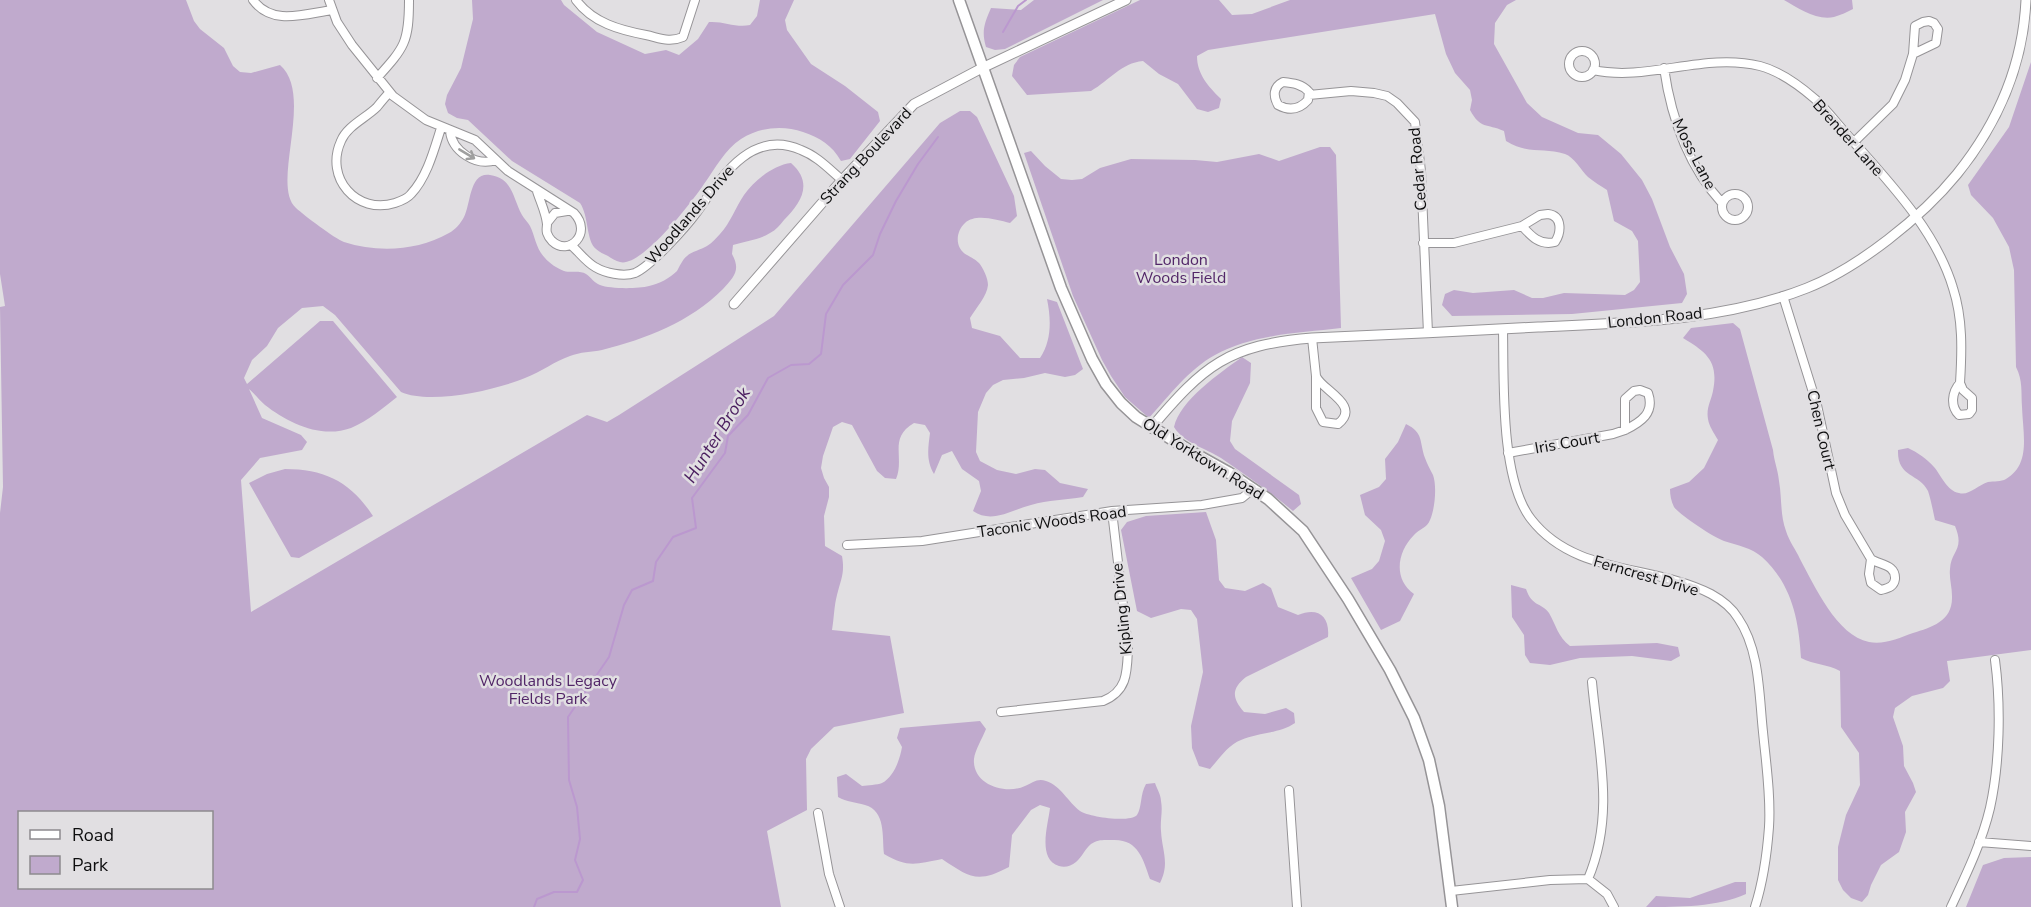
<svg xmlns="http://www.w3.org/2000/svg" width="2031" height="907" font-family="'Nunito Sans',sans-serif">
<rect width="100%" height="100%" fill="#e1dfe2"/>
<!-- green -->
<path fill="#c0aacd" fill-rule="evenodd" d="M0,0H186L194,21L200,29L224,48L233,66L240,72L251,73L280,65C315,95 270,185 296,208C305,216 334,238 344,242C378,253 417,251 449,233C455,230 461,223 464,217C471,204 469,172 490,175C513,178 513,199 522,215C524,219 528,222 530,226C535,236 536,249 545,258C549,263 558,269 564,271C571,273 580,270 586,274C591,277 594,283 600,285C610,289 638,289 649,286C659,284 670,278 677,271C680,266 682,260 687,256C692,251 701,250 707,246C712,243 716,238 720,234C731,222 735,208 744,195C754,181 773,165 791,163C814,183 801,203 784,220C780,225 776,230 770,233C759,240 745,241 733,245L732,254C741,270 734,277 723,289C690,322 646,339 602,350C592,352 580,352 570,356C555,361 541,372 525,378C496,390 430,405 401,392L335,315L323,306L302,308L278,328L267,346L252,360L244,378L247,384L320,321H333L397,397C383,408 368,421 351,428C321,439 288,423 265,405C259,400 254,393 249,389L262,418L301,435L307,442L302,450L260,458L241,480L251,612L587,415L607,422L619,415L774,316L940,123L960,111H970L977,117L1014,196L1017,216L1010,223C997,220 976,213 965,223C955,232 955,249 967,255C972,258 975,259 979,263C983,268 988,278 988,285C987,296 976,308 970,318L972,328L1000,336L1020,358H1040C1052,340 1051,319 1047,299L1057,302L1083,369L1075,375L1065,377L1045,373L1024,378L1003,380L993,385L986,393L978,412L976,452L980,461L997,470L1016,474L1035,469L1045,470L1060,483L1088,489L1083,497C1066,500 1048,500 1031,505C1011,510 992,524 973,511L981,491L979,481L962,469L952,451L942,455L934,474C926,460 928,449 930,433L925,425L914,423C888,438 905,457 896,479L885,478L877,471L852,425L842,422L833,427L823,456L821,468L824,478L829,487V497L824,516L825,546L842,556C845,573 841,579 837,595C834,606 834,619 832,630L890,636L904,713L834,727L811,749L806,759L807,810L767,831L781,907H0V513L3,487L0,307L5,306L0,274ZM212,812V888H20V812Z
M472,0H561L564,5L597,32L645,54L666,50L679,55L698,39L709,22C724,21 736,28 750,25L757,16L760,0H794L785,20L787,30L811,64L845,86L878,112L880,121L850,159L841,161C832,145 820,138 803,132C783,125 760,127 741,139C725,149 715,169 704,184C692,202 641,268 620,262C616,261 611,258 608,256C604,254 599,252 596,249C586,241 589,216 580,203L512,161L468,120L457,118L448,113L445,104L447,95L461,68L473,19Z
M1034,0H1103L1005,49L995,50L986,47C981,31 985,22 991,8L1021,10Z
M1140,0H1219L1232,15L1252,14L1290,0H1516L1507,5L1495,23L1494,44L1527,103L1542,117L1578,133L1598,135L1621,154L1642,180L1652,199L1670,247L1684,274L1687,294L1682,303L1572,314L1452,316L1442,305L1445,294L1454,290L1473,293L1514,290L1532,298H1543L1564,293L1625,295L1634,290L1640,282L1638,241L1632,231L1614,221L1607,190C1601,186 1594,182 1588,177C1581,170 1574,157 1565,154C1544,147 1529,155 1506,141L1504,131C1486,123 1481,130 1470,110L1472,100L1470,90L1455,73L1446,54L1435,14L1208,50L1197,56C1197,74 1208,86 1221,99L1219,108L1208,112L1197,109L1178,84L1159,74L1143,61C1121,63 1110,80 1091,91L1027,95L1012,76L1014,65L1020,57Z
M1784,0H1852L1853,9C1847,12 1841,15 1834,17C1817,21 1798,8 1784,0Z
M2031,62V650L1947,661L1950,681L1943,688L1912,696L1895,708L1893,717L1903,746L1904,766L1913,783L1916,792L1905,812L1906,832L1899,852L1881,865L1871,885L1868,895L1862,902L1851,898L1843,890L1838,880V847L1846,815L1860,785L1859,753L1841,727L1840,671C1828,664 1814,665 1801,658C1799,621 1792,584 1762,557C1752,548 1737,545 1724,541C1713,537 1680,515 1674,507C1671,501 1670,495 1670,489L1689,482L1704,468L1718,440C1714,433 1709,426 1708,419C1706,408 1711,401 1713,391C1719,361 1706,352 1683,338L1691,328L1733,323L1740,329L1773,450C1774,461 1778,470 1779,481C1782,498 1780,515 1786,531C1789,541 1796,550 1800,559C1814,585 1837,636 1869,642C1884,645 1899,638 1913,633C1932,627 1953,621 1952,596C1952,587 1949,578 1950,569C1951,550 1965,550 1955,526L1935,520C1933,511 1931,500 1928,491C1919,473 1897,478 1898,450L1908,448C1917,452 1927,459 1934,467C1941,475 1947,491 1959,493C1969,496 1978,485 1988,482C1994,481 2001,482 2006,479C2031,464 2023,435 2022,407C2021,392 2023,381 2016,367L2014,270L2009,247L1993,218L1971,195L1968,185L2009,127Z
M1320,147H1330L1336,155L1341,328C1299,333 1253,334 1215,355C1189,369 1169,396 1149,418L1125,397L1111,376L1102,360L1073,296L1024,153L1031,151L1045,166L1061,179L1072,180L1082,179L1100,168L1131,159L1195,160L1217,162L1259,154L1279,161Z
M1242,357L1251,363L1250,383L1232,421L1230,441L1235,449L1299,495L1301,504L1293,511C1270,492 1246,475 1221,458C1205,448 1184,443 1174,427C1180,400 1220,373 1242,357Z
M1406,424C1424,433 1419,441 1425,458C1427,464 1430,469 1433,475C1437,486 1435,509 1430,520C1427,528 1419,529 1414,535C1397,552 1393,579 1414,594L1400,621L1381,630L1351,578L1372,569L1379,561L1385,541L1381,530L1365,515L1360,495L1379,487L1386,479L1385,459L1398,442Z
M285,469C325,469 351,482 373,516L299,558L291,557L249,483L267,474Z
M1206,512L1216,540L1219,580L1225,588L1245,591L1263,583L1271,588L1278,607L1298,615C1317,607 1330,615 1328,637L1246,677C1231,689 1232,698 1244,712L1265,714L1286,708L1294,713L1295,723C1279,734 1259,732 1241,740C1228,745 1219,759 1210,769L1199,766L1192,748L1191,726L1203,672L1197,619L1191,610L1181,609L1151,618L1137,611L1121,530L1127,522L1146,516Z
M1511,585L1526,589C1532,607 1541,602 1549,613C1556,625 1558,637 1570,646L1657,643L1678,647L1680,656L1671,661L1632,656L1580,658L1550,665L1530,663L1525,655L1524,635L1512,617Z
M980,721L986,729C982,739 975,750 974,759C972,785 1006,795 1025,786C1033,783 1037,778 1046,781C1061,786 1068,802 1080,811C1089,817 1130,823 1137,815C1142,808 1140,794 1146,784L1155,783C1157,789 1161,795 1161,801C1163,811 1160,821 1161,831C1162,851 1170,863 1160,883L1150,879C1143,859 1138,839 1113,840C1104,840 1098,839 1091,844C1085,849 1082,857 1076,862C1071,866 1065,868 1059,866C1037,859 1048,825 1050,808L1040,805L1031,810L1012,835L1009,867C977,884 969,877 942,859C916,864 908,868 884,854C882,836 886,811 865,805C855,802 847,802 838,797L837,777L846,774L862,786C868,785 877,785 882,783C894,777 900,759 902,747L897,738L900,728Z
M2031,857V907H1966L1983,865L2004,858Z
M1735,882H1746V894C1718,907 1679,907 1646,907L1656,896L1690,898Z"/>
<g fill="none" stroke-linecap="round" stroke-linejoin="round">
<!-- stream -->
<path stroke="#bb98cf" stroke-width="2" d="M1003,32L1018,6L1026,0
M534,907L537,899L554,892H577L583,880L575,860L580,839L577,807L569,780L568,717L609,657L624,605L632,590L653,581L656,562L673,537L696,528L692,498L725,453L728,436L748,415L768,378L791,365L809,364L821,354L826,314L843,285L873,255L880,234L896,201L918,164L938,137"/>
<!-- minor casing -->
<g stroke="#969497" stroke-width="10">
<path id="minor" d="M253,0C272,26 304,14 332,10
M329,0L337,22L352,45L393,96L426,120L475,140L508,171L574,213C593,233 569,257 552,241C550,239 548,236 547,233C546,230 547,227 547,224C546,213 540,201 537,191
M576,0C593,23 620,30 646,35C660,38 669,43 683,37L695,0
M1929,21L1934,23L1938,29L1936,43L1913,54L1915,26L1923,22Z
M1569 64a13 13 0 1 1 26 0a13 13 0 1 1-26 0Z
M1664,68C1671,117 1688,166 1722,203
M1593,70C1648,82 1704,52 1760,66C1779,71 1800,86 1815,99C1828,111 1839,126 1851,139C1890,183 1936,231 1953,288C1963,319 1962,351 1960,383
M377,78C405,47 409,42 409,0
M1283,82C1293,83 1302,84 1309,92L1308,100C1299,110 1289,111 1278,105C1273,96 1273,87 1283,82Z
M389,93C385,97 381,102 377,107C366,118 347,126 341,141C324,178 357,215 395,203C401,201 407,199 411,194C427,177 434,150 441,128
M1309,95L1351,91L1374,93L1387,96L1397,103L1415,122L1421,171L1428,333
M450,131C452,151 476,167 496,160
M1854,142L1893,104L1905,80L1913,54
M1722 207a13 13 0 1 1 26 0a13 13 0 1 1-26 0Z
M1548,214C1563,216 1561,233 1555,242C1540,246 1531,236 1522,226L1540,215Z
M547,223L555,213L567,211
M1423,243H1454L1522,226
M571,245C579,252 586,262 595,267C605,273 623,277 635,273C651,266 686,227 697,212C721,178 751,128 801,150C817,156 829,169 842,180
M1783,296L1817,405L1836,493L1845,515L1871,559
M1503,329C1504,380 1500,479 1531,519C1575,576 1653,564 1711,594C1722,600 1732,608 1738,618C1760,650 1759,695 1763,732C1766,763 1771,796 1769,827C1767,854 1763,882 1755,907
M1312,338L1316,376V408L1323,422L1338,424C1362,405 1321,390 1316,376
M1960,383L1963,390L1972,398V410L1969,414L1959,415C1950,406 1952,392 1960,383Z
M1640,390L1648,393C1655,413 1641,422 1625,430V399L1634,391Z
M1508,453L1613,434L1625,430
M847,545L922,541L1112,511L1202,505L1242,498L1253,489
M1871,559C1879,565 1896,564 1895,579C1894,587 1888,588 1881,590L1871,583L1869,574Z
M1001,712L1103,701C1128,691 1127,671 1128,648L1112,511
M1289,790L1297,907
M818,813L829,874L840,907
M1979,842L2031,846
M1588,879C1616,813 1598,750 1592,682
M1451,891L1550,880L1588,879L1607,894L1614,907
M1951,907C1966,875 1982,842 1990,808C2000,763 2001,705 1995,660"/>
</g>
<!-- tertiary casing -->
<g stroke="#969497" stroke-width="11">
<path id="tertiary" d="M734,304L842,180L914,104L982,68L1126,0
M1151,428C1204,365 1228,345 1312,338C1387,335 1463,331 1538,327C1626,323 1724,321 1807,288C1858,268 1922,217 1957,174C1998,123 2023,65 2026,0"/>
</g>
<!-- secondary casing -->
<g stroke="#969497" stroke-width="13">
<path id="secondary" d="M959,0L1061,288L1092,359L1106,384L1121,403L1136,417L1192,452L1228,472L1268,499L1303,531L1348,599L1390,670L1414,718L1429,760L1439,806L1452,907"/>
</g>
<!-- minor -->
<use href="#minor" stroke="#fff" stroke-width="8"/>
<!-- tertiary -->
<use href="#tertiary" stroke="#fff" stroke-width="9"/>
<!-- secondary -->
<use href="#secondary" stroke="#fff" stroke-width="10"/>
</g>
<!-- one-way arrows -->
<defs><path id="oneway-shaft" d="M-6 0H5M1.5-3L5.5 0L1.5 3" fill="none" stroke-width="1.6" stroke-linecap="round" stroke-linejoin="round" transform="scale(1.5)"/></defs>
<use stroke="#9f9f9f" href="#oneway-shaft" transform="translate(467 154) rotate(31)"/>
<g text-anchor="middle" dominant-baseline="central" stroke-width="5" stroke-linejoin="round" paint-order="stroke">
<!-- street labels -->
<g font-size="16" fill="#0e0e0f" stroke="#e1dfe2">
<text transform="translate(1848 138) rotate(48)">Brender Lane</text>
<text transform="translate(1694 154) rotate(63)">Moss Lane</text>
<text transform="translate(866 156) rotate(-47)">Strang Boulevard</text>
<text transform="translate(1418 169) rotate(-95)">Cedar Road</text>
<text transform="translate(690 215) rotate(-49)">Woodlands Drive</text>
<text transform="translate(1655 318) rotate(-6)">London Road</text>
<text transform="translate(1821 430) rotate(77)">Chen Court</text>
<text transform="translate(1567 443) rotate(-10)">Iris Court</text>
<text transform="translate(1203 459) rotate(32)">Old Yorktown Road</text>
<text transform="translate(1052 522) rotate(-8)">Taconic Woods Road</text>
<text transform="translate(1646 576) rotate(16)">Ferncrest Drive</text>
<text transform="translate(1122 609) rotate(-96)">Kipling Drive</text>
</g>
<!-- park labels -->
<g font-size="16" fill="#522668" stroke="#e1dfe2">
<text x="1181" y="260">London<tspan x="1181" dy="18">Woods Field</tspan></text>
<text x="548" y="681">Woodlands Legacy<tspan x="548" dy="18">Fields Park</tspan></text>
</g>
<!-- water labels -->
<g font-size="18" font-style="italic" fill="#4a1e5f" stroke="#e1dfe2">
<text transform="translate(717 435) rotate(-58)">Hunter Brook</text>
</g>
</g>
<!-- legend -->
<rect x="18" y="811" width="195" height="78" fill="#e1dfe2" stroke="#8d8b8e" stroke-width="1.5"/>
<rect x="30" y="830" width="30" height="9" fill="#ffffff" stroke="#8d8b8e" stroke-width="1.5"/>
<text x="72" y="841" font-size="18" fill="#0e0e0f">Road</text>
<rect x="30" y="856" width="30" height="18" fill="#c0aacd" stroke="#8d8b8e" stroke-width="1.5"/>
<text x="72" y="871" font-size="18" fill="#0e0e0f">Park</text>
</svg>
